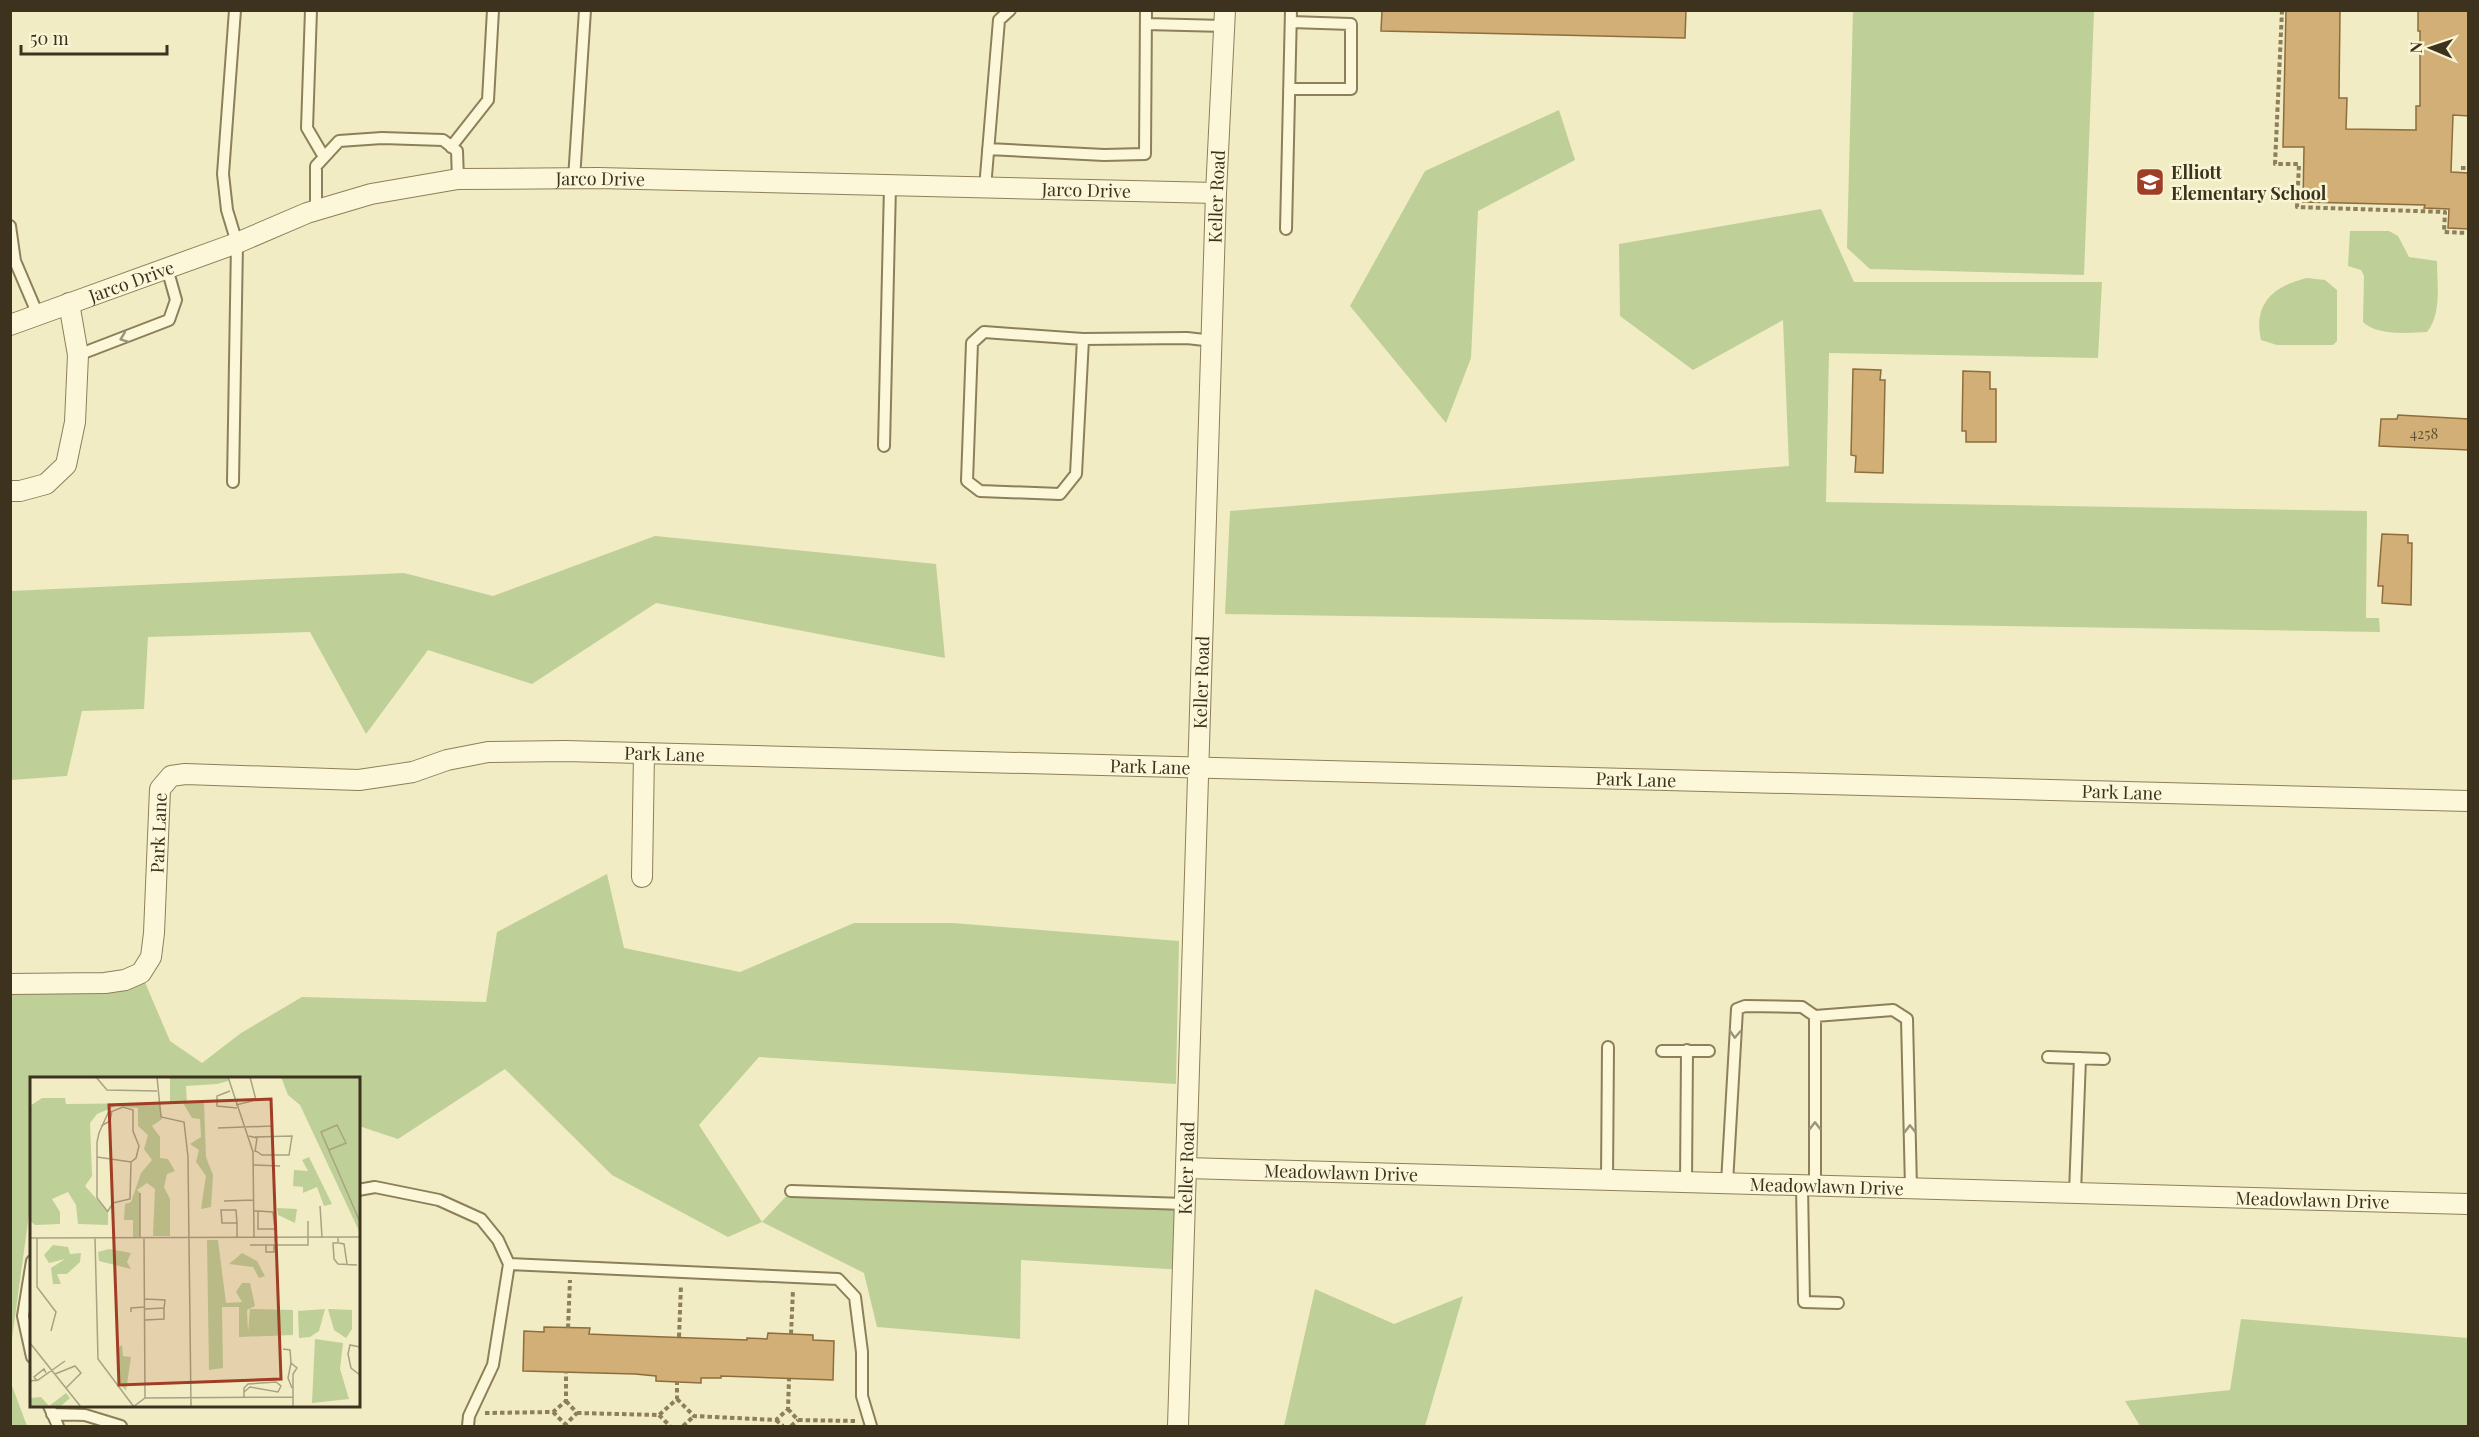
<svg xmlns="http://www.w3.org/2000/svg" width="2479" height="1437" font-family="'Playfair Display',serif">
<rect width="100%" height="100%" fill="#f1ecc4"/>
<!-- green -->
<path fill="#bed097" d="M1853,11H2094L2084,275L1870,269L1847,248Z
M1559,110L1575,160L1478,211L1471,358L1446,423L1350,306L1425,171Z
M1821,209L1854,282H2102L2098,358L1829,353L1826,502L2367,511L2366,618H2379L2380,632L1225,614L1230,511L1789,466L1783,320L1693,370L1620,316L1619,244Z
M2350,231H2389L2398,236L2409,257L2437,261C2437,283 2442,314 2427,332C2409,333 2377,336 2363,322L2364,276L2361,270L2348,266Z
M2307,278L2325,280L2337,290V341L2333,345H2277L2261,340C2253,303 2274,286 2307,278Z
M655,536L936,564L945,658L656,603L532,684L428,650L366,734L310,632L148,637L144,709L82,711L67,776L11,780V591L404,573L493,596Z
M607,874L624,948L740,972L854,923H953L1179,941L1176,1084L759,1057L699,1125L762,1222L791,1191L1185,1204L1183,1270L1021,1260L1020,1339L877,1327L864,1273L762,1222L728,1237L612,1175L505,1069L398,1139L359,1126L358,1078H32L31,1200L11,1346V984L141,973L170,1041L202,1063L241,1033L302,997L486,1002L497,932Z
M1315,1289L1394,1324L1463,1296L1425,1426H1284Z
M2241,1319L2468,1338V1426H2140L2125,1401L2230,1390Z
M10,1383H11L27,1426H11Z"/>
<!-- building -->
<path fill="#d1af77" stroke="#8e6d3d" stroke-width="1.5" d="M1382,10H1686L1685,38L1381,31Z
M2286,10H2340L2339,98H2347L2346,129L2416,130V106H2420V31H2418V10H2468L2469,116L2453,115L2451,172L2469,173V229L2448,228L2449,209L2424,208L2425,205L2303,202L2304,147H2283Z
M1853,369L1881,370L1880,380H1885L1883,473L1855,472L1856,456L1851,455Z
M1963,371L1990,372V389H1996V442H1966V431H1962Z
M2398,415L2469,419V450L2379,446L2381,419H2397Z
M2382,534L2408,535V543H2412L2411,605L2382,603L2383,586H2378Z
M544,1327L590,1328L589,1334L611,1335L747,1340V1338L767,1339L768,1333L813,1335V1340L834,1341L833,1380L721,1376V1378H701V1383L656,1381V1376L635,1374L523,1371L524,1331L544,1332Z"/>
<g fill="none" stroke-linecap="round" stroke-linejoin="round">
<!-- service casing -->
<g stroke="#8d7f59" stroke-width="14">
<path id="service" d="M311,10L307,128L324,157
M1146,24L1224,26
M1289,89H1351V24L1291,22
M451,147L488,100L493,10
M988,149L1104,155L1145,154L1146,10
M574,179L585,10
M985,188L999,20L1010,10
M316,211V166L339,141L382,138L443,140L457,151L458,179
M10,226L15,261L38,315
M1286,229L1291,10
M1083,339L984,332L972,343L967,481L980,491L1060,494L1076,474L1083,339L1187,338L1213,341
M78,355L169,320L176,300L167,268
M884,446L890,186
M233,482L237,243L227,210L223,174L235,10
M1815,1016L1893,1010L1907,1019L1911,1188
M1662,1051H1709
M2048,1057L2104,1059
M1607,1180L1608,1047
M1686,1182L1687,1050
M1727,1183L1737,1009L1745,1006L1802,1007L1815,1016V1185
M1802,1185L1804,1302L1838,1303
M358,1190L375,1187L439,1200L481,1219L498,1240L509,1264L493,1365L469,1416L468,1426
M791,1191L1185,1204
M2075,1193L2080,1058
M32,1261L23,1316L32,1357
M509,1264L838,1279L855,1297L862,1352V1396L871,1426
M49,1406L58,1426
M52,1414L85,1415L121,1426"/>
</g>
<!-- minor casing -->
<g stroke="#8d7f59" stroke-width="22">
<g id="minor">
<path id="s1" d="M10,325L237,243L307,213L371,194L458,179L598,178L1216,193"/>
<path d="M10,491H20L46,484L66,465L75,422L78,355L69,303"/>
<path d="M642,877L644,753"/>
<path id="s2" d="M10,984L105,983L125,980L141,973L151,957L154,933L160,789L171,776L185,774L359,780L413,772L447,760L488,752L565,751L2468,801"/>
<path id="s3" d="M1187,1168L2468,1204"/>
<path id="s4" d="M1178,1426L1216,193L1225,10"/>
</g>
</g>
<!-- path -->
<path stroke="#8d7f59" stroke-width="4" stroke-dasharray="4.5 3" stroke-linecap="butt" d="M2282,10L2275,164H2299L2297,207L2445,212L2444,232L2468,233
M2461,168H2468
M568,1328L570,1280
M791,1334L793,1290
M679,1337L681,1285
M677,1399L694,1416L776,1420L788,1409L789,1379
M788,1409L798,1420L855,1421
M553,1412L565,1424
M485,1413L553,1412L566,1401V1372
M577,1413L659,1415L677,1399V1382
M659,1415L670,1426
M776,1420L783,1426
M564,1426L577,1413L566,1401
M683,1426L694,1416
M791,1426L798,1420"/>
<!-- service -->
<use href="#service" stroke="#fbf7d8" stroke-width="10"/>
<!-- minor -->
<use href="#minor" stroke="#fbf7d8" stroke-width="20"/>
</g>
<!-- one-way arrows -->
<defs><path id="oneway-chevron" d="M-2-3.5L2.5 0L-2 3.5" fill="none" stroke-width="1.6" stroke-linecap="round" stroke-linejoin="round" transform="scale(1.5)"/></defs>
<g stroke="#9c947b">
<use href="#oneway-chevron" transform="translate(124 338) rotate(159)"/>
<use href="#oneway-chevron" transform="translate(1735 1034) rotate(93)"/>
<use href="#oneway-chevron" transform="translate(1815 1126) rotate(-90)"/>
<use href="#oneway-chevron" transform="translate(1910 1129) rotate(-91)"/>
</g>
<!-- icons -->
<defs>
<g id="school-square" transform="scale(1.5)"><rect x="-9" y="-9" width="18" height="18" rx="4" fill="#a03d25" stroke="#f8f5d4"/><path d="M0-5L7-2L0 1L-7-2ZM-4 1L0 2.5L4 1V4Q0 6-4 4Z" fill="#fff"/></g>
</defs>
<g fill-rule="evenodd">
<use href="#school-square" x="2150" y="182"/>
</g>
<g text-anchor="middle" dominant-baseline="central" stroke-width="5" stroke-linejoin="round" paint-order="stroke">
<!-- number labels -->
<g font-size="15" fill="#615134">
<text x="2424" y="433">4258</text>
</g>
<!-- poi labels -->
<g font-size="18" font-weight="bold" fill="#3c321e" stroke="#f8f5d4" text-anchor="start">
<text x="2171" y="172">Elliott<tspan x="2171" dy="21">Elementary School</tspan></text>
</g>
<!-- street labels -->
<g font-size="18" fill="#3c321e" stroke="#f8f5d4">
<text stroke="none"><textPath href="#s1" startOffset="615">Jarco Drive</textPath></text>
<text stroke="none"><textPath href="#s1" startOffset="1101">Jarco Drive</textPath></text>
<text stroke="none"><textPath href="#s4" startOffset="1230">Keller Road</textPath></text>
<text stroke="none"><textPath href="#s1" startOffset="129">Jarco Drive</textPath></text>
<text stroke="none"><textPath href="#s4" startOffset="744">Keller Road</textPath></text>
<text stroke="none"><textPath href="#s2" startOffset="834">Park Lane</textPath></text>
<text stroke="none"><textPath href="#s2" startOffset="1320">Park Lane</textPath></text>
<text stroke="none"><textPath href="#s2" startOffset="1806">Park Lane</textPath></text>
<text stroke="none"><textPath href="#s2" startOffset="2292">Park Lane</textPath></text>
<text stroke="none"><textPath href="#s2" startOffset="276">Park Lane</textPath></text>
<text stroke="none"><textPath href="#s4" startOffset="258">Keller Road</textPath></text>
<text stroke="none"><textPath href="#s3" startOffset="154">Meadowlawn Drive</textPath></text>
<text stroke="none"><textPath href="#s3" startOffset="640">Meadowlawn Drive</textPath></text>
<text stroke="none"><textPath href="#s3" startOffset="1126">Meadowlawn Drive</textPath></text>
</g>
</g>
<!-- overview -->
<g transform="translate(30 1077)">
<rect width="330" height="330" fill="#f1ecc4"/>
<path d="M140,0H198V4L187,7L156,9L157,26H174L176,80L183,98L181,130L171,132L176,99L166,85L169,73L160,67L171,60L170,42L162,41L153,26H140ZM251,0H330V156L270,28L258,18ZM12,21H35L36,27L130,26L132,42L122,49L130,60V81L138,82L145,94L137,97L134,110L140,122V159H123L125,112L117,106L107,113L110,116V161H103V143H94L95,127L101,125L111,96L122,83L114,72L118,58L108,49V31L86,29L67,37L60,46L62,99L55,109L78,135V148L48,147L46,128L38,115L22,122L30,135V147L5,148L0,144V29ZM279,80L302,127L294,129L287,110L273,116V110L263,109L264,93L278,94L272,83ZM247,131L267,132L265,146L248,138ZM177,163H188L196,226L212,225L206,215L212,206H220L225,229L217,233L218,255L220,232L263,233V258L209,260V230H192L193,291L179,293ZM23,168L38,170L40,177L51,176L50,185L37,197H27L31,207H23L21,191L35,182L19,186L14,178ZM79,172L101,176L97,185L101,192L69,184L68,175ZM212,176L227,184L235,199L229,201L223,190L199,187ZM295,232L289,254L280,260L269,261L268,234ZM298,232L322,233V252L316,261L304,253ZM285,262L313,266L310,292L319,322L282,326ZM92,268L93,279L101,280L96,314L89,306L88,270ZM36,316L40,321L30,330H0V321L11,320L19,329Z" fill="#bed097"/>
<path fill="none" stroke="#a9a282" stroke-width="1.5" d="M66,0L77,13L127,14M127,0L131,40L154,45L158,80L161,330M198,0L223,75L224,160M200,14L187,19V29L207,31M206,28L226,23L220,0M71,49L80,44L82,34M188,51L242,49M219,59L227,61L225,75M225,60L262,59L259,78H232L226,74M299,73L316,66L307,48L291,55L330,145M67,80L101,85L106,81L109,69L103,54V33L93,30L78,36L69,56L67,65V121L78,135M223,88L250,89M110,116V161M194,124L224,123M290,129L292,160M78,134L83,126L100,122L101,85M224,134H228L243,135L245,152H228V134M207,146L206,133H191L192,146H207V160M308,160V166H303L304,182L308,187L327,188M0,161L330,160M7,161V210L26,235L21,254M65,161L68,282L104,330M114,161L115,321M245,161L246,168H278V144M309,166L314,167L317,187M220,168H246M236,168V175H244V168M115,222L135,223L134,231L115,232M101,235V231L115,230M115,243L134,242V231M0,266L51,330M330,270L320,268L318,277L321,291L330,298M253,272L260,273L261,286L267,291L263,297V330M261,286L258,301L262,311M25,297L45,289L51,296L36,311M0,304L8,303L35,284M7,304L4,300L14,292L16,296M214,321V311L218,307L246,305L251,309L248,315L220,310L214,315M103,330L115,321L263,320"/>
<path fill="#a03d25" fill-opacity="0.15" stroke="#a03d25" stroke-width="3" d="M241,22L251,302L89,308L79,28Z"/>
<rect width="330" height="330" fill="none" stroke="#3c321e" stroke-width="3"/>
</g>
<!-- border -->
<rect width="2479" height="1437" fill="none" stroke="#3c321e" stroke-width="24"/>
<!-- north arrow -->
<g transform="translate(2431 48) rotate(272)" stroke="#f8f5d4" stroke-width="4.5" paint-order="stroke">
<path d="M0-4.5L10 22L0 15L-10 22Z" fill="#3c321e"/>
<text y="-9" font-size="16" font-weight="bold" text-anchor="middle" fill="#3c321e">N</text>
</g>
<!-- scale -->
<path d="M21 45v9h146v-9" fill="none" stroke="#3c321e" stroke-width="3"/>
<text x="30" y="45" font-size="18" fill="#3c321e" stroke="#f8f5d4" stroke-width="4.5" paint-order="stroke">50 m</text>
</svg>
